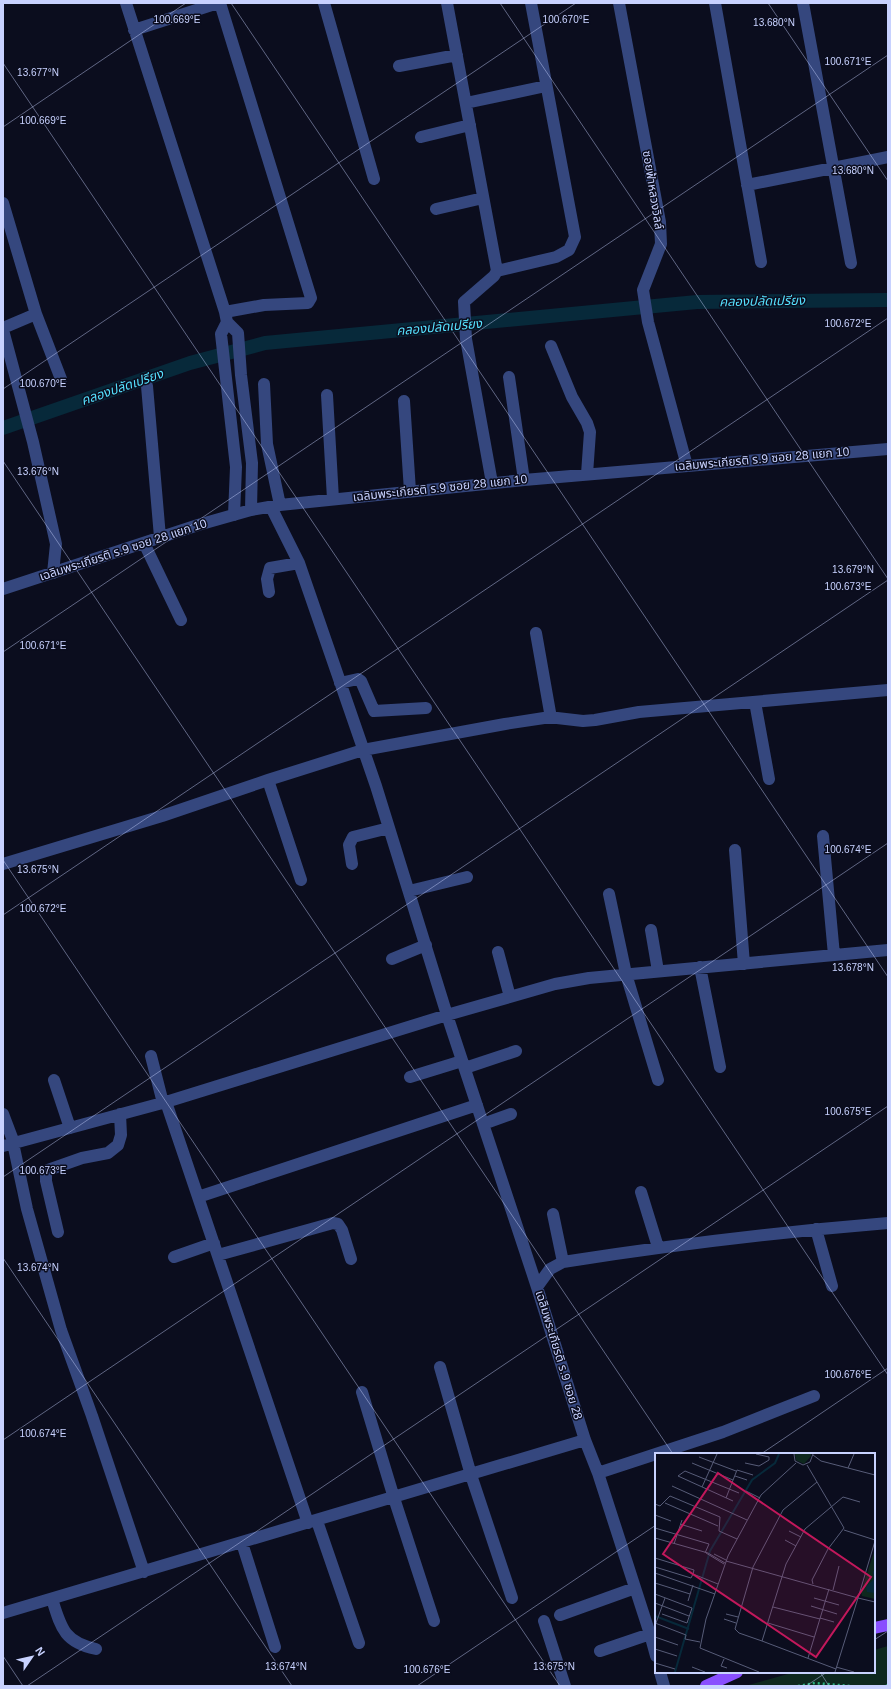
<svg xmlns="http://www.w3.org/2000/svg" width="891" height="1689" font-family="Helvetica,'Noto Sans Thai',sans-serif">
<rect width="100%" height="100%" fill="#0b0d1e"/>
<!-- green -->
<path fill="#0e281f" d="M888,1646V1686H745L795,1672H874V1650Z"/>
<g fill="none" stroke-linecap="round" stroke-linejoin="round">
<!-- canal -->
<path stroke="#07293a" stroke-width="14" d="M3,428L190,363L265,343L697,302L888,300"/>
<!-- path -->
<path stroke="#2ab181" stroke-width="2.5" stroke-dasharray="2 3" stroke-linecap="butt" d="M798,1686L815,1683L850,1686
M886,1686L888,1685"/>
<!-- minor -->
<path stroke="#35477e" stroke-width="12" d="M126,3L225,312L227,322L221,334L236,467L234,515
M220,3L311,298L308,303L264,305L225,312
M324,3L374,179
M447,3L497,271
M619,3L660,222L661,244L643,290L648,322L687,466
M715,3L761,262
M803,3L851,263
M134,30L218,3
M399,66L457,55
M466,103L546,86
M421,137L470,125
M747,185L888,157
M3,203L36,314L3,328
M436,209L483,198
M36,314L61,379
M227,322L238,333L241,375L252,463L251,510
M3,330L33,442L56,544L53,573
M551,346L572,397L587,423L590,432L587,474
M509,377L524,480
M264,384L267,444L280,505
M147,386L160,537
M327,395L333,499
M404,401L410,491
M492,483L466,339L464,302L494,276L497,271L556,257L569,250L575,237L531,3
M271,507L299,563L376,786L447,1015L537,1287L585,1440L598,1473L650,1634L656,1656
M144,543L181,620
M3,589L198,525L251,510L280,505L524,480L888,449
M269,592L267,579L270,568L299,563
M536,633L551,718
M340,683L358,679L361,681L374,711L426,708
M755,702L769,779
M268,780L301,880
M823,836L834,955
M735,850L744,964
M3,864L162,816L268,780L363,750L505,724L544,718H557L583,721L595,720L639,712L888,690
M352,864L349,845L353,837L389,828
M409,891L467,877
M609,894L626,974L658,1080
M651,930L658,971
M498,952L510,997
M392,959L426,945
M700,967L720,1067
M151,1056L163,1103
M465,1068L516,1051
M410,1077L462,1061
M54,1080L70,1128
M166,1102L308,1523
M3,1114L14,1143
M483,1124L511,1114
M13,1143L27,1209L61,1330L92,1416L144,1572
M3,1146L166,1102L447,1015L555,984L589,978L888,950
M641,1192L658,1247
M198,1197L477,1105
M553,1214L563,1262
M816,1229L832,1286
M58,1232L46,1181V1174L48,1170L82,1158L108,1153L118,1145L121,1135L120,1114
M218,1255L333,1223L338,1224L342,1230L351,1259
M174,1257L214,1243
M537,1287L550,1269L563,1262C671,1245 779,1232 888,1223
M440,1367L471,1475L512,1598
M362,1392L394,1498L434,1621
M598,1473L723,1432L814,1396
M317,1521L359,1643
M242,1543L275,1647
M52,1599C61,1628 64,1642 96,1649
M3,1613L585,1440
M560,1615L635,1588
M544,1621L565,1686
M600,1651L650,1634
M660,1672L664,1686"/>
<!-- major -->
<path stroke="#894fff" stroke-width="12" d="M874,1628L888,1625
M706,1686L737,1672"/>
</g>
<!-- ticks -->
<path fill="none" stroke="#c8d2ff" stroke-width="1" stroke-opacity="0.45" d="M231,3L888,977M500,3L888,579M768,3L888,181M3,63L888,1375M3,127L186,3M3,389L576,3M3,461L673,1454M3,652L888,55M3,860L560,1686M3,915L888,318M3,1177L888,580M3,1258L292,1686M3,1440L888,843M761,1454L888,1368M874,1640L888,1631M3,1656L23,1686M820,1672L829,1686M27,1686L888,1106M417,1686L656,1525M806,1686L827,1672"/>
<g text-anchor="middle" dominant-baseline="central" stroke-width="3" stroke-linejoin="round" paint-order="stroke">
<!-- street labels -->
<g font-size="12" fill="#c8d2ff" stroke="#0b0d1e">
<text transform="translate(653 190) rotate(81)">ซอยฟ้าหลวงวิลล์</text>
<text transform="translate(762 459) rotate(-5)">เฉลิมพระเกียรติ ร.9 ซอย 28 แยก 10</text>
<text transform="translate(440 488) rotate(-6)">เฉลิมพระเกียรติ ร.9 ซอย 28 แยก 10</text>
<text transform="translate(123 550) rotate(-18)">เฉลิมพระเกียรติ ร.9 ซอย 28 แยก 10</text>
<text transform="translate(559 1355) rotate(73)">เฉลิมพระเกียรติ ร.9 ซอย 28</text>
</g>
<!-- water labels -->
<g font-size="13" font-style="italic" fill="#56e2ff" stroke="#0b0d1e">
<text transform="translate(762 301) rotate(-1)">คลองปลัดเปรียง</text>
<text transform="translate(439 327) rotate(-5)">คลองปลัดเปรียง</text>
<text transform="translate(122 387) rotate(-19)">คลองปลัดเปรียง</text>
</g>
</g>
<!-- overview -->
<g transform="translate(655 1453)">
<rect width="220" height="220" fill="#0b0d1e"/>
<path d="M140,1H156V3L149,11L141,7Z" fill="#0e281f"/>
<path d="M220,96V146L207,143L206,139Z" fill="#0e281f"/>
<path d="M220,116V140L212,139L211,134L219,126L218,119Z" fill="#07293a"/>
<path fill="none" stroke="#07293a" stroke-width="2" d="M0,163L34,176M20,219L55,98L97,27L120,10L124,1"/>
<path fill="none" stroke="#575c78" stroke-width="1" d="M139,1L140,8L148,12L155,9L158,1M158,2L166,8L220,22M44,4L81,18M37,10L78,27M90,10L104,13L114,7V4L101,1M152,12L189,75L173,96L157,127L158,131M193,15L199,1M80,23L92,27M17,33L92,67M47,34L62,1M91,38L105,45M71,45L82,17L98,22M78,48L23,23L30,18L84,40M10,50L63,73M0,51L5,53L15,43L65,64L64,78L82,86M0,62L16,68M25,71L47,78M0,75L54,91L50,100M189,77L220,87M134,78L146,84M0,85L53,100L70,110M130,87L141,93M220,88L203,145L220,149M19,91L27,67M51,100L69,111M59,101L71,107M0,105L39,117L38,121M71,108L203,145L180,219M0,114L36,125L38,121M0,120L60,141M38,121L63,131M0,130L35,141M178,137L184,113M0,141L37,155L32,170L7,161M159,145L184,152M33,148L38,132M0,150L34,163M156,153L182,161M118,154L165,166M71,161L83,164M165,165L179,169M69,166L81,170M0,170L31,182L30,186L45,189M1,170L10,145M113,170L159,184M0,184L23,192M107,188L84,180L80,176L98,114L128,57L162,29M45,195L51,166L73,103L106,42L141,10M45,195L104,219M0,196L22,203M153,205L174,136M69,206L66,213L72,215M0,210L20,216M37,214L50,219M181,214L199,219M181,216L107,188L131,111L150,76L188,44L205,49"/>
<path fill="#c2185b" fill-opacity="0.15" stroke="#c2185b" stroke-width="2" d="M63,20L216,124L161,204L8,101Z"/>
<rect width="220" height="220" fill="none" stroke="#c8d2ff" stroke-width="2"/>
</g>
<g font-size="10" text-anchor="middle" fill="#c8d2ff" stroke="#0b0d1e" stroke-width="3" stroke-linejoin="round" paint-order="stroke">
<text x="177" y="23">100.669°E</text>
<text x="566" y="23">100.670°E</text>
<text x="774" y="26">13.680°N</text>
<text x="848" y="65">100.671°E</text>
<text x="38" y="76">13.677°N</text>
<text x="43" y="124">100.669°E</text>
<text x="853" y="174">13.680°N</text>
<text x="848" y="327">100.672°E</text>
<text x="43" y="387">100.670°E</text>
<text x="38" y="475">13.676°N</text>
<text x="853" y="573">13.679°N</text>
<text x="848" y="590">100.673°E</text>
<text x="43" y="649">100.671°E</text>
<text x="848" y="853">100.674°E</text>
<text x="38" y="873">13.675°N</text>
<text x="43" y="912">100.672°E</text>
<text x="853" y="971">13.678°N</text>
<text x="848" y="1115">100.675°E</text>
<text x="43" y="1174">100.673°E</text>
<text x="38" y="1271">13.674°N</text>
<text x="848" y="1378">100.676°E</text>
<text x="43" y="1437">100.674°E</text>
<text x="286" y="1670">13.674°N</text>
<text x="554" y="1670">13.675°N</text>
<text x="427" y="1673">100.676°E</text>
</g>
<!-- border -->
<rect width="891" height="1689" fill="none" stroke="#c8d2ff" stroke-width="8"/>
<!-- north arrow -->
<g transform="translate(32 1657) rotate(56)" stroke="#0b0d1e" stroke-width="3" paint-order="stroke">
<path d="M0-3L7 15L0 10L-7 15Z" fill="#c8d2ff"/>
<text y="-6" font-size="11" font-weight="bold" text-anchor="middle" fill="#c8d2ff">N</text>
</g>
</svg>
